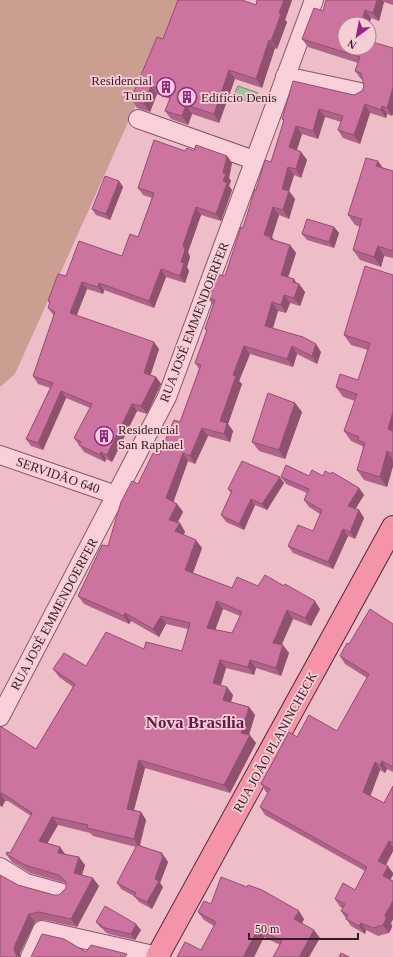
<svg xmlns="http://www.w3.org/2000/svg" width="393" height="957" font-family="'Times New Roman',serif">
<rect width="100%" height="100%" fill="#eebdc8"/>
<!-- green -->
<path fill="#cc9e92" d="M0,0H183L15,374L0,387Z"/>
<!-- water -->
<path fill="#a7bfa1" stroke="#6e8d69" d="M238,86L258,93L254,102L236,98L234,95Z"/>
<g fill="none" stroke-linecap="round" stroke-linejoin="round">
<!-- minor casing -->
<g stroke="#865668" stroke-width="20">
<path id="minor" d="M285,76L360,92
M138,119L254,160
M0,455L116,495
M0,717L167,397L314,0
M0,867L26,883L62,893
M30,957L42,930L158,956"/>
</g>
<!-- major casing -->
<g stroke="#532b3d" stroke-width="24">
<path id="major" d="M157,957L393,527"/>
</g>
<!-- minor -->
<use href="#minor" stroke="#f9d0d9" stroke-width="18"/>
<!-- major -->
<use href="#major" stroke="#f394a9" stroke-width="22"/>
</g>
<!-- wall -->
<path fill="#b06389" fill-rule="evenodd" d="M257,0H292L285,20L287,22L277,49L275,48L262,88L235,79L219,123L192,114L188,125L171,119L165,111L170,99L157,94L150,112L137,108L131,99L163,39L256,5Z
M326,0H393V5L384,2L379,21L371,18L369,25V24H345L369,48L392,116L387,114L386,118L370,113L360,144L343,138L338,130L341,122L325,117L318,139L302,134L297,150L301,152L307,160L301,178L294,175L289,191L295,199L289,219L279,215L272,237L274,240L290,245L296,253L288,278L294,279L296,283L299,284L305,292L300,306L290,303L286,313L278,311L273,328L321,352L317,364L297,354L293,367L250,354L239,381L242,384L228,424L233,431L230,442L208,436L195,464L188,461L173,502L177,504L183,512L177,523H180L185,532L183,535L202,548L193,573L232,588L258,586L320,609L311,626L293,619L281,645L289,653L281,676L256,668L254,675L226,668L221,685L233,695L231,702L249,707L255,715L249,735L256,743L230,793L145,768L134,810L141,812L146,820L140,845L167,859L166,860L168,862L160,883L163,887L152,909L139,902L134,896L121,889L117,883L136,847L93,836L90,833L58,825L47,843L60,847L65,855L85,865L82,875L99,886L77,927L44,920L35,922L20,953L18,885L54,895H59L66,888V884L65,883L30,873L12,862L6,854L10,853L31,816L8,801H5L2,807L0,806V726L36,749L73,687L59,677L53,669L86,666L144,649L182,651L188,629L166,624L159,637L131,621L129,624L84,604L78,596L108,546L138,484L159,455L180,422L199,369L195,363L207,331L205,329L213,305L207,297L225,276L256,190L271,162L284,121L282,119L354,95L362,91L364,86L363,80L361,79L355,71L358,63L308,47L302,39L323,11ZM223,609L240,616L232,633L215,630Z
M185,151H194L227,156L232,163L229,178L231,181L229,186L232,190L221,221L201,215L188,252L190,257L187,267L189,271L185,283L166,277L154,308L104,290L103,294L87,289L76,315L159,349L150,375L156,377L161,384L147,414L137,411L112,462L106,459L105,462L84,452L74,438L90,408L66,398L43,450L31,446L26,439L50,388L38,384L33,376L54,316L48,308L50,304L48,301L66,276L122,256L138,237L152,198L143,195L138,188Z
M383,168L393,171V258L384,256L381,267L360,260L353,250L360,227L355,225L348,215Z
M119,181L123,187L110,220L96,215L92,209Z
M334,227L339,233L334,248L307,240L302,234Z
M393,275V466L387,487L364,480L357,470L363,448L362,446L351,441L344,431L355,401L343,397L336,387L358,380L368,350L351,345L344,335Z
M295,403L302,412L285,459L259,451L252,442Z
M331,474L359,488L364,495L355,509L359,510L364,518L355,539L348,536L333,569L293,553L288,546L313,531L320,514L309,507L304,500L307,493L286,484L281,477L323,476Z
M284,483L267,510L255,505L244,530L226,522L221,515L231,493L228,489Z
M393,624V772L387,769L385,773L380,770L370,796L384,803L393,786V851L386,865L393,873V875L390,880L393,881V919L391,923L392,927L389,933L378,936L366,930L365,934L351,926L341,911L343,908L340,907L335,899L355,890L365,871L265,815L260,807L268,793L266,792L261,784L297,737L337,731L367,678L345,664L340,656L349,644Z
M211,904L304,919L302,924L320,938L280,945L264,937L254,957H177L201,950L214,926L204,920L198,912Z
M96,922L141,930L135,940L109,934L105,932L103,929L101,928Z"/>
<!-- shaded-wall -->
<path fill="#90506f" d="M284,0H292L285,20L287,22L277,49L271,41L279,13Z
M377,0H382L384,2L379,21L373,13Z
M365,10L371,18L369,25V24H361Z
M269,40L275,48L262,88L256,79Z
M229,70L235,79L219,123L214,114Z
M151,86L157,94L150,112L144,104Z
M393,87V114L392,116L387,108Z
M365,104L370,113L360,144L354,135Z
M186,105L192,114L188,125L182,116Z
M382,106L387,114L386,118L381,110Z
M319,109L325,117L318,139L313,131Z
M296,126L302,134L295,155L289,147Z
M301,152L307,160L301,178L296,169Z
M227,156L232,163L229,178L231,181L229,186L232,190L221,221L216,214L223,181V173Z
M378,161L385,171L376,166Z
M288,167L294,175L289,191L295,199L289,219L283,210L282,189Z
M119,181L123,187L110,220L106,214Z
M196,207L201,215L188,252L190,257L187,267L189,271L185,283L180,276L181,262L183,245Z
M273,207L279,215L272,237L277,245L264,235Z
M334,227L339,233L334,248L329,242Z
M290,245L296,253L286,283L281,275Z
M378,246L384,256L381,267L374,257Z
M161,269L166,277L154,308L149,301Z
M294,279L298,286L299,284L305,292L300,306L294,298L293,282Z
M82,282L87,289L75,320L70,313Z
M99,283L104,290L103,294L98,287Z
M284,295L290,303L286,313L281,305Z
M272,302L278,311L271,334L265,326Z
M154,342L159,349L149,380L144,373Z
M316,344L321,352L317,364L312,356Z
M244,346L250,354L239,381L242,384L228,424L233,431L230,442L224,434L220,421L233,375Z
M292,346L297,354L293,367L287,359Z
M156,377L161,384L147,414L141,406Z
M61,391L66,398L43,450L38,443Z
M295,403L302,412L285,459L279,450Z
M132,404L137,411L112,462L107,455Z
M393,412V436L388,429Z
M202,428L208,436L195,464L190,456Z
M387,451L393,460V466L387,487L380,477Z
M101,452L106,459L105,462L100,455Z
M183,453L188,461L172,506L166,498Z
M280,477L284,483L267,510L262,504Z
M359,488L364,495L353,513L348,506Z
M251,499L255,505L244,530L239,524Z
M177,504L183,512L175,528L169,520Z
M359,510L364,518L355,539L350,532Z
M180,523L185,532L181,539L175,531Z
M343,529L348,536L333,569L328,562Z
M196,540L202,548L191,578L185,570Z
M217,601L223,609L213,636L207,628Z
M315,601L320,609L311,626L305,618Z
M287,610L293,619L279,651L273,643Z
M125,613L131,621L129,624L124,616Z
M161,616L166,624L159,637L153,629Z
M283,645L289,653L281,676L276,668Z
M220,660L226,668L219,691L213,683Z
M250,660L256,668L254,675L248,667Z
M227,687L233,695L229,708L223,700Z
M249,707L255,715L247,741L241,733Z
M250,735L256,743L230,793L224,785Z
M139,760L145,768L132,817L127,809Z
M382,761L387,769L385,773L380,765Z
M375,762L380,770L369,800L363,792Z
M0,793L5,801L2,807L0,804Z
M141,812L146,820L139,848L134,839Z
M52,817L58,825L44,849L39,841Z
M389,841L393,847V851L384,868L378,861Z
M60,847L66,855L58,853Z
M162,853L168,862L160,883L163,887L152,909L147,902L155,879Z
M79,857L85,865L80,881L74,873Z
M388,866L393,873V875L388,883L383,876Z
M93,878L99,886L77,927L71,919Z
M393,901V919L391,923L392,927L389,933L383,925L385,915Z
M299,911L304,919L300,927L294,919Z
M29,914L35,922L20,953V957H17L14,950L15,945Z
M361,923L366,930L365,934L359,926Z
M136,924L141,930L135,940L131,934Z
M258,929L264,937L254,957H243Z
M314,930L320,938L309,957H299Z"/>
<!-- building -->
<path fill="#cd739f" stroke="#90506f" fill-rule="evenodd" d="M178,0H242L256,5L257,0H284L279,13L281,14L271,41L269,40L256,79L229,70L214,114L186,105L182,116L165,111L172,93L151,86L144,104L131,99L157,37L163,39Z
M326,0H377L373,13L365,10L361,24H345V48H369V41L393,48V87L387,108L382,106L381,110L365,104L354,135L338,130L343,116L319,109L313,131L296,126L289,147L301,152L296,169L288,167L282,189L289,191L283,210L273,207L264,235L271,237L270,239L290,245L281,275L294,279L293,282L299,284L294,298L284,295L281,305L272,302L265,326L303,337L316,344L312,356L292,346L287,359L244,346L233,375L236,376L220,421L227,423L224,434L202,428L190,456L183,453L166,498L177,504L169,520L180,523L175,531L196,540L185,570L232,588L237,577L258,586L265,575L284,586L285,584L315,601L305,618L287,610L273,643L283,645L276,668L250,660L248,667L220,660L213,683L227,687L223,700L249,707L241,733L250,735L224,785L139,760L127,809L141,812L134,839L87,828L88,825L52,817L39,841L60,847L58,853L79,857L74,873L93,878L71,919L39,912L29,914L15,945L14,950L16,955L20,957H0V875L18,885L54,895H59L66,888V882L59,875L25,865L6,854L7,852L10,853L32,813L2,793H0V726L36,749L75,684L53,669L64,653L86,666L106,632L144,649L146,642L182,651L190,623L161,616L153,629L125,613L124,616L78,596L102,545L108,546L121,502L132,481L138,484L153,453L159,455L174,420L180,422L201,365L195,363L207,330L205,329L215,300L207,297L216,274L225,276L241,227L243,228L255,189L256,190L265,160L271,162L284,120L282,119L293,81L354,95L362,91L364,86L361,73L355,71L360,57L302,39L314,8L323,11ZM217,601L242,612L232,633L207,628Z
M154,140L185,151L187,148L194,151L196,145L227,156L223,173L226,174L223,181L227,183L216,214L196,207L183,245L185,250L181,262L184,263L180,276L161,269L149,301L99,283L98,287L82,282L70,313L154,342L144,373L156,377L141,406L132,404L107,455L101,452L100,455L79,445L81,442L74,438L92,404L61,391L38,443L26,439L53,383L33,376L55,312L48,308L50,302L48,301L58,274L66,276L79,241L122,256L130,234L138,237L154,193L138,188Z
M366,158L378,161L376,166L393,171V251L378,246L374,257L353,250L362,219L348,215Z
M105,176L119,181L106,214L92,209Z
M307,219L334,227L329,242L302,234Z
M365,266L393,275V412L388,429L393,431V454L387,451L380,477L357,470L365,443L358,440L359,437L344,431L357,394L336,387L340,374L358,380L370,343L344,335Z
M268,393L295,403L279,450L252,442Z
M242,461L280,477L262,504L251,499L239,524L221,515L232,491L228,489Z
M286,465L309,476L312,470L323,476L325,471L331,474L332,472L359,488L348,506L359,510L350,532L343,529L328,562L288,546L298,525L313,531L322,510L304,500L309,489L281,477Z
M370,609L393,624V767L382,761L380,765L375,762L363,792L384,803L393,786V843L389,841L378,861L388,866L383,876L393,881V901L385,915L386,919L383,925L373,928L361,923L359,926L346,919L348,915L341,911L345,904L335,899L343,883L355,890L367,867L260,807L270,789L261,784L289,732L297,737L309,715L337,731L369,674L340,656L347,643L349,644Z
M137,845L162,853L161,855L163,856L155,879L159,881L147,902L134,896L136,893L117,883Z
M221,877L247,887L248,885L262,890L299,911L294,919L314,930L299,957H273L282,941L258,929L243,957H177L185,942L201,950L216,922L198,912L204,901L211,904Z
M105,906L136,924L131,934L105,928L101,926V925L96,922Z
M42,934L64,939L86,952L91,945L127,954L125,957H31Z
M341,953L349,957H339Z"/>
<!-- icons -->
<defs>
<g id="building-ring" transform="scale(1)"><circle r="9.5" fill="#f5cdd5" stroke="#95268c" stroke-width="1.5"/><path d="M-4-6H4V6H1V3H-1V6H-4ZM-2.5-4.3h1.7v1.8h-1.7ZM.8-4.3h1.7v1.8H.8ZM-2.5-1h1.7V.8h-1.7ZM.8-1h1.7V.8H.8Z" fill="#95268c"/></g>
</defs>
<g fill-rule="evenodd">
<use href="#building-ring" x="166" y="87"/>
<use href="#building-ring" x="187" y="97"/>
<use href="#building-ring" x="104" y="436"/>
</g>
<g text-anchor="middle" dominant-baseline="central" stroke-width="3.5" stroke-linejoin="round" paint-order="stroke">
<!-- poi labels -->
<g font-size="13" fill="#351b26" stroke="#f5cdd5" text-anchor="start">
<text x="152" y="80" text-anchor="end">Residencial<tspan x="152" dy="15">Turin</tspan></text>
<text x="201" y="97">Edifício Denis</text>
<text x="118" y="429">Residencial<tspan x="118" dy="15">San Raphael</tspan></text>
</g>
<!-- street labels -->
<g font-size="13" fill="#351b26" stroke="#f5cdd5">
<text transform="translate(194 322) rotate(-69)">RUA JOSÉ EMMENDOERFER</text>
<text transform="translate(58 475) rotate(19)">SERVIDÃO 640</text>
<text transform="translate(54 614) rotate(-62)">RUA JOSÉ EMMENDOERFER</text>
<text transform="translate(275 742) rotate(-61)">RUA JOÃO PLANINCHECK</text>
</g>
<!-- district labels -->
<g font-size="17" font-weight="bold" fill="#621a4d" stroke="#f5cdd5">
<text x="195" y="722">Nova Brasília</text>
</g>
</g>
<!-- north arrow -->
<g transform="translate(357 36) rotate(212)"><circle r="19" fill="#f5cdd5" stroke="#a8868f"/>
<path d="M0-3L7 15L0 10L-7 15Z" fill="#95268c"/>
<text y="-6" font-size="11" font-weight="bold" text-anchor="middle" fill="#351b26">N</text>
</g>
<!-- scale -->
<path d="M249 933v6h109v-6" fill="none" stroke="#351b26" stroke-width="2"/>
<text x="255" y="933" font-size="12" fill="#351b26" stroke="#f5cdd5" stroke-width="3" paint-order="stroke">50 m</text>
</svg>
